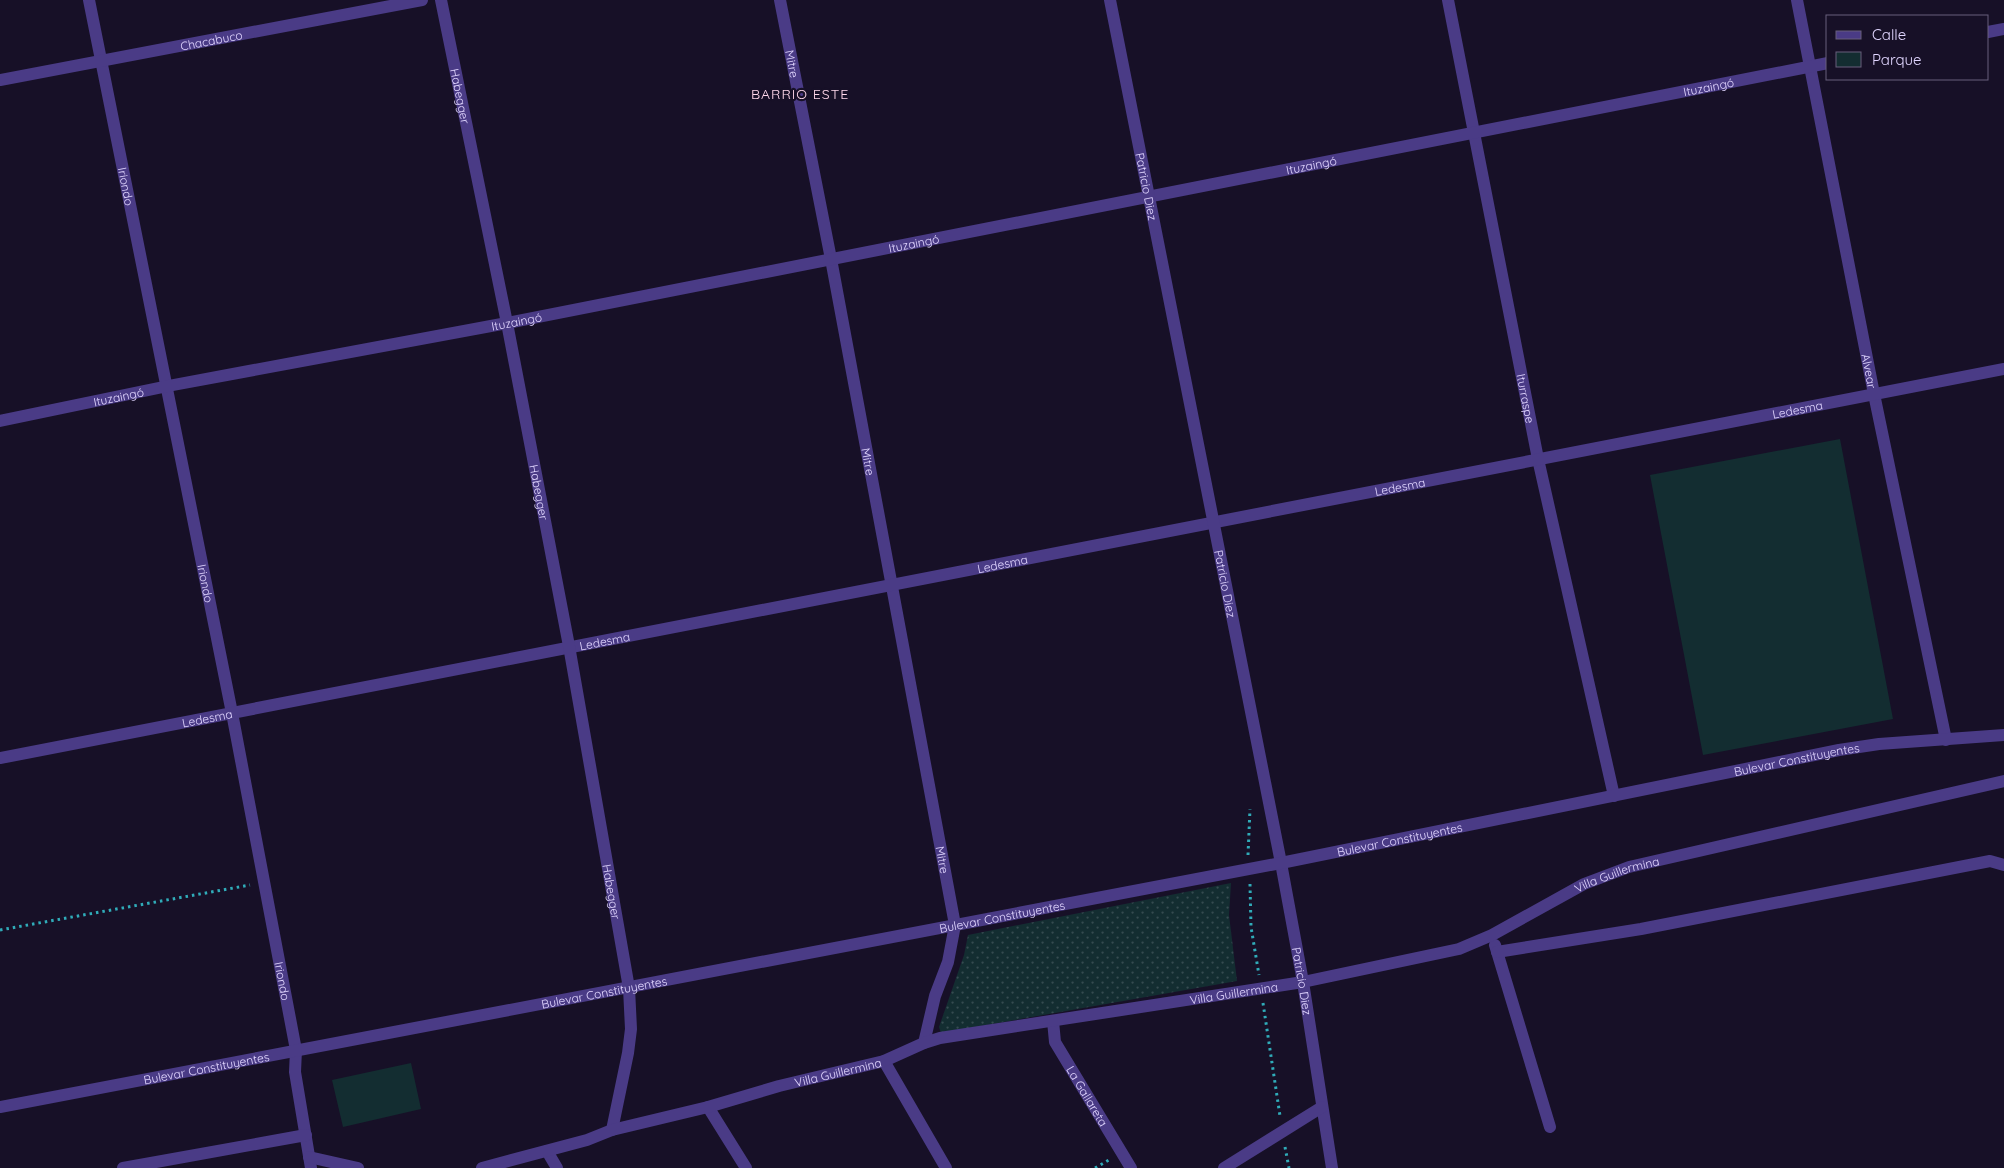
<svg xmlns="http://www.w3.org/2000/svg" width="2004" height="1168" font-family="Quicksand,sans-serif">
<defs>
<pattern id="green-dots" width="8" height="8" patternUnits="userSpaceOnUse" patternTransform="scale(1.25)"><rect width="8" height="8" fill="#132d31"/><path d="M2 2h.1M6 6h.1" fill="none" stroke="#354b50" stroke-width="1.8" stroke-linecap="round"/></pattern>
</defs>
<rect width="100%" height="100%" fill="#171027"/>
<!-- green -->
<path fill="url(#green-dots)" d="M1231,883L1229,915L1237,981L941,1033L939,1027L964,955L968,935Z"/>
<!-- pitch -->
<path fill="#132d31" d="M1840,439L1893,719L1703,755L1650,475Z
M411,1063L421,1109L343,1127L332,1080Z"/>
<g fill="none" stroke-linecap="round" stroke-linejoin="round">
<!-- path -->
<path stroke="#30acb9" stroke-width="3" stroke-dasharray="2.5 4" stroke-linecap="butt" d="M1248,855L1250,809
M1250,884L1251,927L1259,975
M0,930L250,885
M1263,1003L1280,1116
M1285,1147L1289,1168
M1095,1168L1109,1160"/>
<!-- minor -->
<g stroke="#4a3b86" stroke-width="12">
<path id="s1" d="M89,0L232,713L296,1050L295,1072L311,1168"/>
<path id="s2" d="M780,0L831,259L955,925L948,962L935,996L924,1043"/>
<path id="s3" d="M1448,0L1538,459L1614,796"/>
<path id="s4" d="M1797,0L1874,394L1946,740"/>
<path d="M1988,32L2004,29"/>
<path id="s5" d="M0,80L422,0"/>
<path id="s6" d="M0,421L168,386L507,323L1828,63"/>
<path id="s7" d="M0,758L2004,369"/>
<path id="s8" d="M1281,863L1303,982L1332,1168"/>
<path d="M1495,945L1550,1127"/>
<path d="M1497,952L1641,929L1990,861L2004,865"/>
<path id="s9" d="M1053,1021L1055,1042L1131,1168"/>
<path d="M884,1061L946,1168"/>
<path d="M708,1107L746,1168"/>
<path d="M612,1130L628,1053L631,1029L629,988"/>
<path d="M547,1151L557,1168"/>
<path d="M309,1157L358,1168"/>
<path d="M123,1168L306,1135"/>
<path id="s10" d="M482,1168L587,1140L612,1130L708,1107L779,1086L884,1061L924,1043L940,1038L1303,982L1459,949L1492,935L1584,884L1629,867L2004,781"/>
<path d="M1224,1168L1322,1107"/>
</g>
<!-- tertiary -->
<g stroke="#4a3b86" stroke-width="12">
<path id="s11" d="M441,0L507,323L569,646L629,988"/>
<path id="s12" d="M1110,0L1281,863"/>
<path id="s13" d="M0,1107L1281,863L1839,750L1879,744L2004,735"/>
</g>
</g>
<g text-anchor="middle" dominant-baseline="central" stroke-width="4.5" stroke-linejoin="round" paint-order="stroke">
<!-- street labels -->
<g font-size="12" fill="#e1d6ff" stroke="#171027">
<text stroke="none"><textPath href="#s5" startOffset="215">Chacabuco</textPath></text>
<text stroke="none"><textPath href="#s2" startOffset="65">Mitre</textPath></text>
<text stroke="none"><textPath href="#s6" startOffset="1741">Ituzaingó</textPath></text>
<text stroke="none"><textPath href="#s11" startOffset="98">Habegger</textPath></text>
<text stroke="none"><textPath href="#s6" startOffset="1336">Ituzaingó</textPath></text>
<text stroke="none"><textPath href="#s1" startOffset="190">Iriondo</textPath></text>
<text stroke="none"><textPath href="#s12" startOffset="190">Patricio Diez</textPath></text>
<text stroke="none"><textPath href="#s6" startOffset="931">Ituzaingó</textPath></text>
<text stroke="none"><textPath href="#s6" startOffset="526">Ituzaingó</textPath></text>
<text stroke="none"><textPath href="#s4" startOffset="378">Alvear</textPath></text>
<text stroke="none"><textPath href="#s6" startOffset="121">Ituzaingó</textPath></text>
<text stroke="none"><textPath href="#s3" startOffset="406">Iturraspe</textPath></text>
<text stroke="none"><textPath href="#s7" startOffset="1831">Ledesma</textPath></text>
<text stroke="none"><textPath href="#s2" startOffset="470">Mitre</textPath></text>
<text stroke="none"><textPath href="#s7" startOffset="1426">Ledesma</textPath></text>
<text stroke="none"><textPath href="#s11" startOffset="502">Habegger</textPath></text>
<text stroke="none"><textPath href="#s7" startOffset="1021">Ledesma</textPath></text>
<text stroke="none"><textPath href="#s1" startOffset="595">Iriondo</textPath></text>
<text stroke="none"><textPath href="#s12" startOffset="595">Patricio Diez</textPath></text>
<text stroke="none"><textPath href="#s7" startOffset="616">Ledesma</textPath></text>
<text stroke="none"><textPath href="#s7" startOffset="211">Ledesma</textPath></text>
<text stroke="none"><textPath href="#s13" startOffset="1830">Bulevar Constituyentes</textPath></text>
<text stroke="none"><textPath href="#s13" startOffset="1425">Bulevar Constituyentes</textPath></text>
<text stroke="none"><textPath href="#s2" startOffset="875">Mitre</textPath></text>
<text stroke="none"><textPath href="#s10" startOffset="1179">Villa Guillermina</textPath></text>
<text stroke="none"><textPath href="#s11" startOffset="908">Habegger</textPath></text>
<text stroke="none"><textPath href="#s13" startOffset="1020">Bulevar Constituyentes</textPath></text>
<text stroke="none"><textPath href="#s1" startOffset="1000">Iriondo</textPath></text>
<text stroke="none"><textPath href="#s8" startOffset="120">Patricio Diez</textPath></text>
<text stroke="none"><textPath href="#s13" startOffset="615">Bulevar Constituyentes</textPath></text>
<text stroke="none"><textPath href="#s10" startOffset="774">Villa Guillermina</textPath></text>
<text stroke="none"><textPath href="#s13" startOffset="210">Bulevar Constituyentes</textPath></text>
<text stroke="none"><textPath href="#s10" startOffset="369">Villa Guillermina</textPath></text>
<text stroke="none"><textPath href="#s9" startOffset="84">La Gallareta</textPath></text>
</g>
<!-- neighbourhood labels -->
<g font-size="14" letter-spacing="1" fill="#ffd8eb" stroke="#171027">
<text x="800" y="94">BARRIO ESTE</text>
</g>
</g>
<!-- legend -->
<rect x="1826" y="15" width="162" height="65" fill="#171027" stroke="#685f7d"/>
<rect x="1836" y="31" width="25" height="8" fill="#4a3b86" stroke="#685f7d"/>
<text x="1872" y="40" font-size="15" fill="#e1d6ff">Calle</text>
<rect x="1836" y="52" width="25" height="15" fill="#132d31" stroke="#685f7d"/>
<text x="1872" y="65" font-size="15" fill="#e1d6ff">Parque</text>
</svg>
